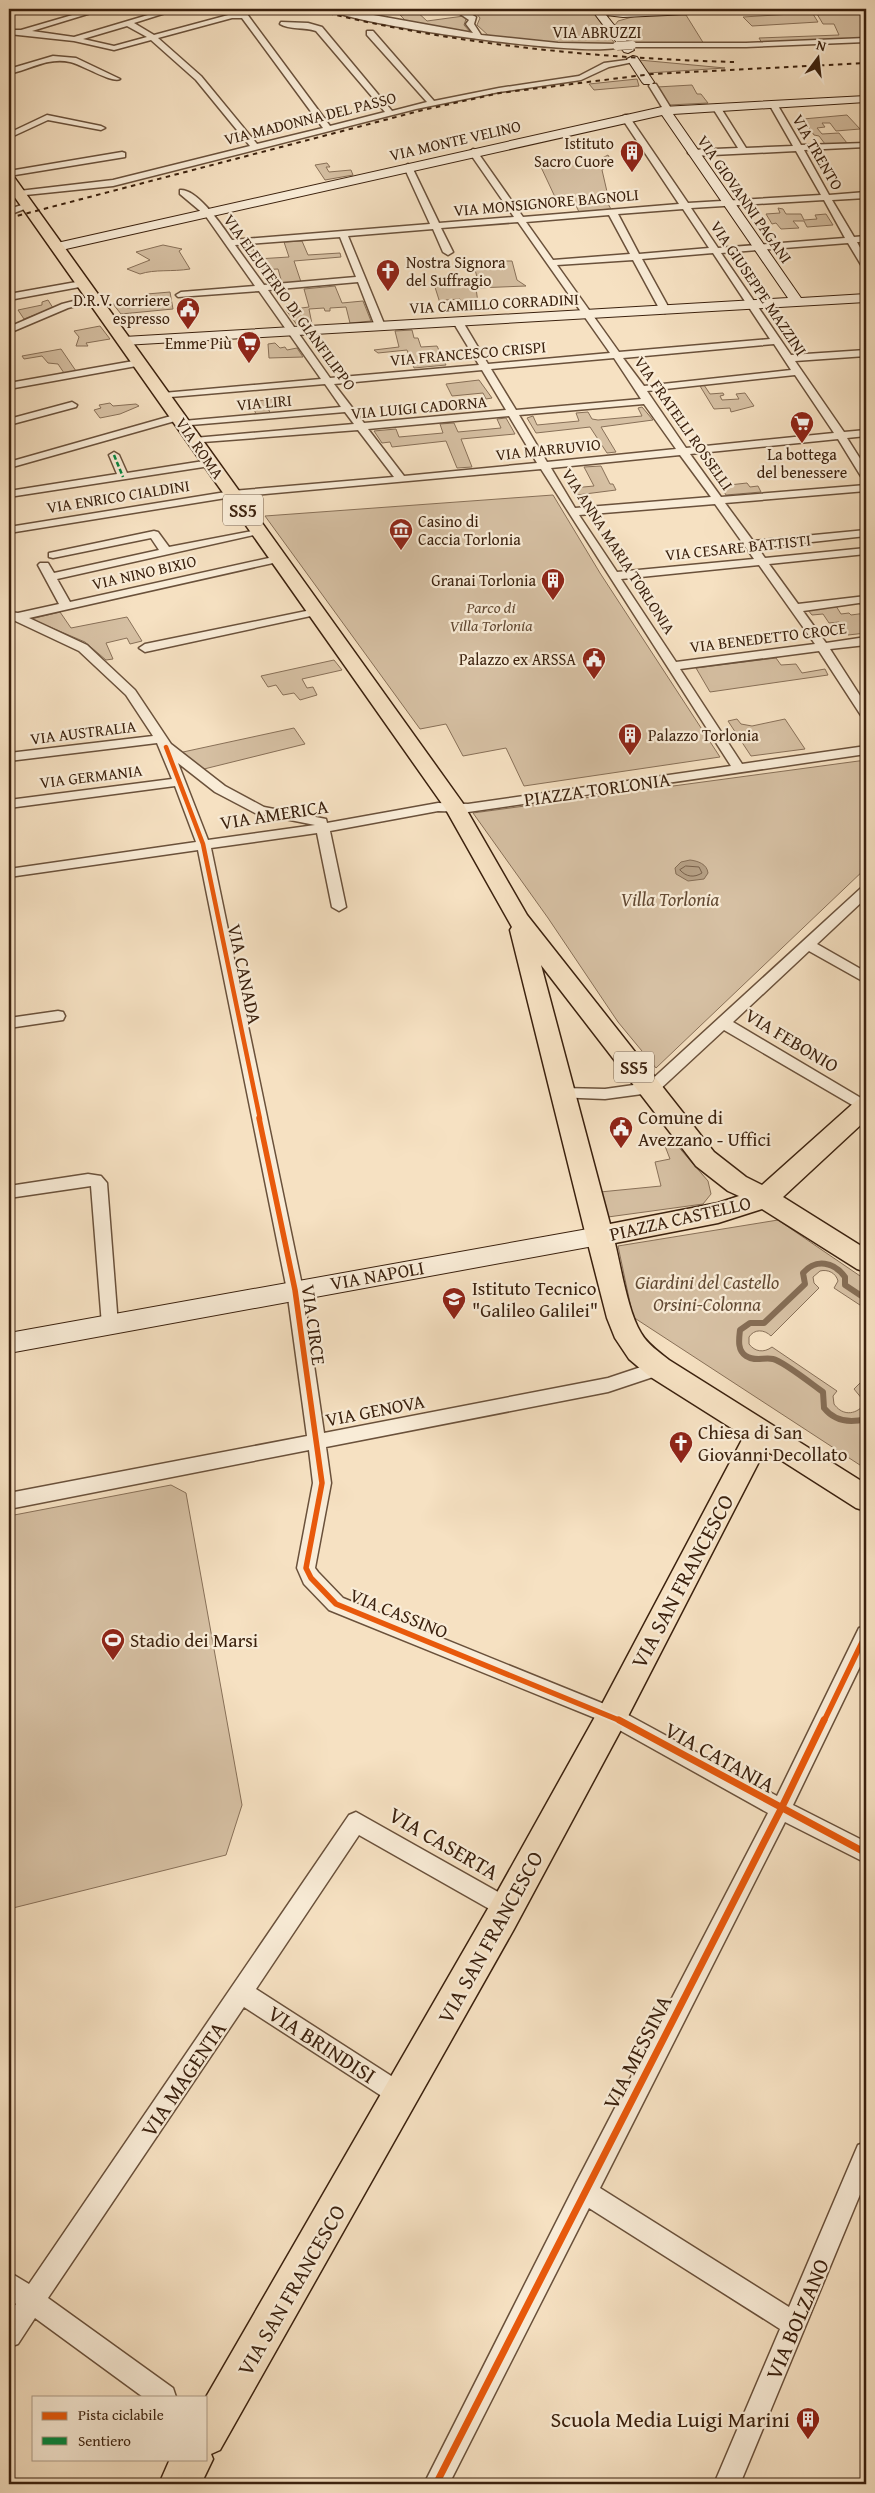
<svg xmlns="http://www.w3.org/2000/svg" width="875" height="2493" font-family="'Gentium Book Plus',serif">
<rect width="100%" height="100%" fill="#f6e1c2"/>
<filter id="stains"><feTurbulence type="fractalNoise" baseFrequency=".004" numOctaves="4"/><feColorMatrix values="0 0 0 0 .2 0 0 0 0 .09 0 0 0 0 .02 0 0 0 .5 -.17"/></filter>
<radialGradient id="worn" r=".72"><stop offset=".6" stop-color="#630" stop-opacity="0"/><stop offset="1" stop-color="#630" stop-opacity=".3"/></radialGradient>
<!-- green -->
<path fill="#d6c0a3" stroke="#887058" d="M409,9H414L427,21L464,16L466,19L464,25L472,34L408,23L400,15L409,14L407,11L410,10Z
M462,9H530L538,10L540,13L592,10L615,44L547,45L490,37L477,25L480,18L476,13Z
M814,9H866V39L762,43L759,38L839,35L834,24H823Z
M808,13L813,14L818,22L752,26L743,17Z
M677,14L686,15L704,44L631,43L615,25L618,21L636,16Z
M639,60L725,68L648,73Z
M637,79L639,86L594,90L589,84Z
M692,85L697,94H701L708,103L669,105L657,87Z
M847,115L860,129L836,131L830,123H822L825,127L817,128L822,134L839,133L847,143L825,144L819,136L814,135L803,119Z
M608,155L612,162L602,170L608,196L604,197L611,209L579,212L572,197H555L540,165L566,160L587,166Z
M327,163L330,167H326L329,172L351,170L353,175L325,180L315,165Z
M778,208L783,209L786,214H801L804,220L817,219L815,215L826,214L833,225L807,227L804,221H793L799,228L781,229L776,223L772,224L766,214L780,213Z
M302,241L308,255L340,253L341,257L294,261L301,282L282,283L278,269L260,270L240,246L252,245L257,259L289,257L284,242Z
M163,245L182,249L179,251L190,269C172,272 155,269 140,274L127,269L150,260L136,252Z
M501,261H512L517,280L526,286L476,288L478,303L461,304L460,299L446,300V303H440L434,284L468,282L477,277L474,266L480,265L479,262Z
M335,286L342,303L363,301L371,321L350,323L346,307L330,308V311H325L324,308L309,309L312,324L297,325L286,310L309,307L304,289Z
M170,292L173,309L121,314L113,304L125,305L127,308L149,305L147,294Z
M48,300L53,308L24,319L18,310L42,305V302Z
M100,326L110,339L86,343L88,346H76L79,337L74,331Z
M412,330L414,338H418L421,347L437,346L446,365L414,368L407,350L378,353L374,350L399,347L395,331Z
M275,343L280,348L285,347L287,350L297,348L303,357L269,358L268,344Z
M61,349L76,371L64,373L58,364L48,363L42,356L24,359L22,356Z
M479,380L492,398L486,399L483,393L452,396L446,384Z
M704,385L710,394L723,393L724,395L720,396L722,400L739,399L736,394L745,393L754,406L731,412L730,408L714,409L700,386Z
M277,399L278,403L267,405L270,413L256,414L253,407H247L246,402Z
M110,403L113,406L136,404L139,406L120,414L100,418L94,410L101,408L99,405Z
M642,407L653,420L601,427L616,452L607,453L590,427L536,433L527,418L533,416L537,425L579,421L576,413L588,412L592,419L598,420L642,416L638,408Z
M506,418L515,434L461,439L472,467L457,468L446,441L392,447L390,442L382,443L374,431L396,429L399,437L443,433L440,424L454,423L458,432L501,428L497,419Z
M601,466L610,484H613L616,490L577,495L573,488L594,486L584,467Z
M747,483L750,487L758,486L761,492L726,495L720,486Z
M553,495L600,573L720,757L524,786L506,748L463,756L446,724L420,729L265,516Z
M866,602V633L848,635L839,622L829,623L823,614L812,615L807,609L836,606L841,614L849,613L851,615L866,613L859,603Z
M60,612L71,628L127,617L142,641L130,644L127,638L106,643L113,659L106,660L85,642L31,619Z
M776,658L781,665L796,664L802,673L825,669L828,675L710,692L696,668Z
M334,660L342,670L302,679L307,688L313,687L317,695L300,700L294,693L283,695L276,685L268,687L261,676Z
M737,719L741,724L752,726L785,719L805,749L751,756L728,721Z
M294,728L305,744L200,770L183,752Z
M866,760V868L656,1068L618,1022L548,918L473,813Z
M675,1143L708,1181L711,1194L703,1204L608,1217L600,1192L661,1186L655,1162L670,1159L665,1146Z
M778,1220L866,1280V1309L834,1288L838,1281C836,1273 828,1269 820,1271L813,1277L814,1283L819,1288L771,1336C764,1329 754,1329 749,1337V1344C755,1352 764,1353 772,1347L837,1391L833,1396L834,1404C841,1414 852,1416 862,1407L863,1400L854,1389L866,1377V1469L633,1317L618,1246Z
M171,1485L186,1493L242,1805L226,1855L9,1909V1516Z"/>
<!-- water -->
<path fill="#b6a085" stroke="#856d55" d="M690,860C698,861 707,864 708,873L704,879L688,881L676,874L675,868L681,862Z"/>
<g fill="none" stroke-linecap="round" stroke-linejoin="round">
<!-- shore -->
<path stroke="#78604a" stroke-width="1" d="M686,866L699,867L702,873C694,878 686,877 680,870Z"/>
<!-- stream -->
<path stroke="#856d55" stroke-width="6" d="M866,1299L845,1285V1277C834,1262 816,1258 803,1273L805,1284L764,1323H750L740,1330C739,1339 737,1350 746,1356C755,1362 764,1357 773,1359C783,1361 813,1385 823,1392L824,1408C835,1422 850,1423 866,1419"/>
<!-- street casing -->
<g stroke="#6a513b" stroke-width="3">
<path id="street" d="M93,9H104L32,31L74,37L168,9H178L134,23L154,35L232,14H247L330,126L385,112L316,31C305,27 289,30 280,24L281,22L308,23L322,27L392,111L427,102L367,35V31H373L434,101L499,88L579,76L604,63L634,59L638,61L609,67L581,80L499,92L416,109L113,186L16,196L15,194L19,191L113,180L250,146L196,80L151,40L114,50L74,41L9,34V30H21ZM232,18H242L323,128L257,144L201,76L158,38ZM127,26L147,37L114,46L83,39Z
M328,9H340L473,33L466,24L469,20L453,9H462L476,17L474,24L481,35L558,43L617,44L621,46C601,60 352,25 328,9Z
M866,38V42L746,47H632L628,45L632,43H746Z
M53,56L76,58L120,79C113,84 81,64 70,62C48,57 29,70 9,74V69Z
M650,84H656L672,110L671,112H665L649,86Z
M773,102L777,104L801,145L866,143V147L804,150L829,195L866,192V198L832,200L854,237L866,236V242H857L866,259V269L863,268L848,243L721,253L791,355L866,350V356L795,361L844,432L866,430V436L847,438L866,468V479L862,478L838,439L690,454L721,497L866,485V491L725,503L753,541L866,530V536L758,548L765,558L866,548V554L769,564L798,604L866,596V602L803,611L826,643L866,637V645L830,649L866,705V718L862,717L819,651L680,669L742,764L866,746V754L468,812L438,811L330,831L346,907L339,911L332,907L317,833L211,848L303,1290L324,1433L608,1378L659,1361L665,1363L668,1368L665,1373L608,1392L326,1447L331,1483L315,1568L318,1572L343,1598L619,1710L777,1796L859,1628L866,1626V1654L793,1805L866,1842V1863L785,1822L600,2188L789,2307L858,2145L866,2142V2180L740,2484H714L780,2329L589,2208L449,2484H424L576,2183L768,1813L605,1722L329,1610L304,1584L297,1568L313,1483L309,1450L9,1509V1493L307,1436L287,1290L198,850L9,877V869L196,842L175,786L9,808V800L172,779L157,743L9,761V753L153,736L126,695L79,651L9,618V612L18,613L59,604L38,565L40,563H48L54,573L159,550L151,538L53,558L49,557V553L154,531L158,532L169,547L262,529V533L258,534L57,579L70,602L278,556L282,557V561L29,618L87,645L135,690L171,744L225,786L264,807L326,819L327,823L438,803L468,804L731,766L541,469L232,497L9,533V527L232,491L394,477L358,430L190,443L189,441L194,438L354,424L345,412L179,426L178,424L183,421L341,407L325,384L159,398V394L163,393L321,379L259,291L178,297L176,295L181,292L255,286L205,215L180,194V190C197,188 223,227 232,240L430,224L404,167L408,164L412,167L439,223L514,217L469,152L473,149L476,150L523,217L679,204L621,117L625,115H628L688,203L821,195L796,151L692,156L688,153L692,150L738,148L712,107L716,105H719L746,148L793,146L769,104ZM824,200L845,238L718,248L691,208ZM683,209L709,248L639,254L618,214ZM609,215L630,254L553,260L526,222ZM518,222L610,353L488,364L463,322L458,319L453,322L479,365L330,378L268,290L358,282L375,326L383,328L385,326L348,236L433,229L443,252L448,255L453,252L441,228ZM340,237L356,277L264,285L235,245ZM713,253L770,339L619,352L557,265L633,260L660,310L665,313L670,310L642,259ZM774,344L791,370L644,386L623,358ZM614,358L641,399L516,410L491,369ZM482,370L506,410L364,423L334,384ZM795,375L834,433L686,448L647,391ZM644,404L676,449L547,462L519,415ZM509,416L537,463L404,476L368,429ZM680,455L711,497L575,508L551,468ZM715,504L754,559L617,572L579,515ZM759,565L815,644L676,662L621,579ZM178,763L215,792L255,813L315,825L208,840Z
M47,115L101,126L105,128L101,130L48,120L9,138V133Z
M122,152L125,153V157L9,176V171Z
M25,204L32,206L9,215V209Z
M82,281L85,282V286L9,300V294Z
M93,296L96,297V301L68,308L9,333V327L62,304Z
M139,360L142,361V365L9,389V383Z
M72,402L77,405L76,407L9,425V419Z
M178,414L183,417L182,419L9,468V462Z
M114,452L119,455L127,473L210,460L215,463L210,466L9,497V491L117,474L109,455Z
M316,609L320,610V614L145,652L139,648L145,644Z
M866,887V898L817,944L866,972V983L809,951L733,1022L866,1101V1113L724,1030L657,1092L605,1099L556,1097L553,1093L556,1089L561,1088L605,1089L648,1083L861,888Z
M58,1011L63,1012L65,1016L63,1020L9,1028V1018Z
M88,1174L101,1176L107,1183L118,1325L116,1330L110,1332L104,1330L102,1325L91,1186L9,1198V1186Z
M356,1812L514,1901L518,1908L514,1915L507,1918L500,1915L359,1835L256,1989L410,2088L413,2096L410,2104L402,2107L394,2104L244,2007L48,2298L173,2388L176,2397H143L35,2318L18,2344L9,2347V2314L16,2304L9,2298V2272L29,2284L349,1815Z"/>
</g>
<!-- secondary casing -->
<g stroke="#3b210e" stroke-width="2">
<path id="secondary" d="M591,9L623,11L739,9L734,12L623,17L606,15L634,50L628,53L624,52Z
M633,56L637,57L654,82L652,84H644L642,82L627,59Z
M866,96V102L673,114L801,298L866,294V302L124,345L117,341L124,337L788,298L662,115L57,251L50,247L57,243L662,107Z
M599,1227L607,1230L611,1236L607,1242L599,1245L9,1353V1333Z"/>
</g>
<!-- primary casing -->
<g stroke="#3b210e" stroke-width="3">
<path id="primary" d="M9,176L14,177L462,802L527,915L714,1152L746,1177L762,1185L857,1100L866,1097V1120L783,1197L866,1249V1272L857,1269L762,1209L718,1223L615,1243C621,1268 628,1312 641,1333C647,1344 659,1352 669,1360L866,1484V1511L856,1508L765,1450L623,1726L514,1929L220,2450L211,2454L213,2459L201,2484H159L170,2459H206V2397L490,1905L601,1706L744,1436L649,1376L629,1359L615,1338L607,1318L586,1236L510,930L512,927L445,808L9,189ZM541,965L696,1166L728,1191L739,1196L718,1203L610,1224Z"/>
</g>
<!-- street -->
<use href="#street" fill="#f9ecd7" fill-rule="evenodd"/>
<!-- secondary -->
<use href="#secondary" fill="#f9ecd7" fill-rule="evenodd"/>
<!-- primary -->
<use href="#primary" fill="#f6e1c2" fill-rule="evenodd"/>
<!-- rail -->
<path stroke="#3b210e" stroke-width="2" stroke-dasharray="4.5 4.5" stroke-linecap="butt" d="M311,9C450,44 591,58 734,62
M9,218L423,110L500,93L652,74L866,63"/>
<!-- street-bridge casing -->
<g stroke="#6a513b" stroke-width="9" stroke-linecap="butt">
<path id="street-bridge" d="M617,46L632,45"/>
</g>
<!-- street-bridge -->
<use href="#street-bridge" stroke="#f9ecd7" stroke-width="8"/>
<!-- quiet -->
<path stroke="#00873e" stroke-width="2.5" stroke-dasharray="5 2.5" stroke-linecap="butt" d="M114,455L123,477"/>
<!-- cycleway-far2 casing -->
<g stroke="#f9ecd7" stroke-width="7">
<path id="cycleway-far2" d="M166,747L203,844L260,1119"/>
</g>
<!-- cycleway-far1 casing -->
<g stroke="#f9ecd7" stroke-width="9">
<path id="cycleway-far1" d="M259,1118L295,1290L322,1483L306,1568L311,1578L336,1604L621,1721
M824,1721L866,1634"/>
</g>
<!-- cycleway casing -->
<g stroke="#f9ecd7" stroke-width="10">
<path id="cycleway" d="M619,1720L866,1853
M436,2484L781,1809L824,1720"/>
</g>
<!-- cycleway-far2 -->
<use href="#cycleway-far2" stroke="#e8590c" stroke-width="4.5"/>
<!-- cycleway-far1 -->
<use href="#cycleway-far1" stroke="#e8590c" stroke-width="5.5"/>
<!-- cycleway -->
<use href="#cycleway" stroke="#e8590c" stroke-width="7"/>
</g>
<!-- icons -->
<defs>
<g id="building-pin" transform="scale(1.25)"><path d="M0 17L-7.5 6A9.5 9.5 0 1 1 7.5 6Z" fill="#8f2418" stroke="#f9ecd7"/><path d="M-4-6H4V6H1V3H-1V6H-4ZM-2.5-4.3h1.7v1.8h-1.7ZM.8-4.3h1.7v1.8H.8ZM-2.5-1h1.7V.8h-1.7ZM.8-1h1.7V.8H.8Z" fill="#fff"/></g>
<g id="church-pin" transform="scale(1.25)"><path d="M0 17L-7.5 6A9.5 9.5 0 1 1 7.5 6Z" fill="#8f2418" stroke="#f9ecd7"/><path d="M-1.2-6h2.4v3.5h3.3v2.4h-3.3V6h-2.4V-.1h-3.3v-2.4h3.3Z" fill="#fff"/></g>
<g id="civic-pin" transform="scale(1.25)"><path d="M0 17L-7.5 6A9.5 9.5 0 1 1 7.5 6Z" fill="#8f2418" stroke="#f9ecd7"/><path d="M-.6-6.5H3V-4.5H.6V-3L4-1V1h2V6H-6V1h2V-1L-.6-3ZM-1.2 2.5V6h2.4V2.5Z" fill="#fff"/></g>
<g id="supermarket-pin" transform="scale(1.25)"><path d="M0 17L-7.5 6A9.5 9.5 0 1 1 7.5 6Z" fill="#8f2418" stroke="#f9ecd7"/><path d="M-6-5.5h2.5l.6 2H6L4.5 2H-2.5L-4.4-4H-6ZM-1.5 3.2a1.3 1.3 0 1 0 .1 0ZM3 3.2a1.3 1.3 0 1 0 .1 0Z" fill="#fff"/></g>
<g id="museum-pin" transform="scale(1.25)"><path d="M0 17L-7.5 6A9.5 9.5 0 1 1 7.5 6Z" fill="#8f2418" stroke="#f9ecd7"/><path d="M0-6L6-3V-2H-6V-3ZM-5-1h2V3h-2ZM-1-1h2V3h-2ZM3-1h2V3H3ZM-6 4H6V6H-6Z" fill="#fff"/></g>
<g id="school-pin" transform="scale(1.25)"><path d="M0 17L-7.5 6A9.5 9.5 0 1 1 7.5 6Z" fill="#8f2418" stroke="#f9ecd7"/><path d="M0-5L7-2L0 1L-7-2ZM-4 1L0 2.5L4 1V4Q0 6-4 4Z" fill="#fff"/></g>
<g id="stadium-pin" transform="scale(1.25)"><path d="M0 17L-7.5 6A9.5 9.5 0 1 1 7.5 6Z" fill="#8f2418" stroke="#f9ecd7"/><path d="M0-5a6.5 5 0 1 0 0 10a6.5 5 0 1 0 0-10ZM-3.5-1.8h7v3.6h-7Z" fill="#fff"/></g>
</defs>
<g fill-rule="evenodd">
<use href="#building-pin" x="632" y="152"/>
<use href="#church-pin" x="388" y="271"/>
<use href="#civic-pin" x="188" y="309"/>
<use href="#supermarket-pin" x="249" y="343"/>
<use href="#supermarket-pin" x="802" y="423"/>
<use href="#museum-pin" x="401" y="530"/>
<use href="#building-pin" x="553" y="580"/>
<use href="#civic-pin" x="594" y="659"/>
<use href="#building-pin" x="630" y="735"/>
<use href="#civic-pin" x="621" y="1128"/>
<use href="#school-pin" x="454" y="1299"/>
<use href="#church-pin" x="681" y="1443"/>
<use href="#stadium-pin" x="113" y="1640"/>
<use href="#building-pin" x="808" y="2419"/>
</g>
<g text-anchor="middle" dominant-baseline="central" stroke-width="4.5" stroke-linejoin="round" paint-order="stroke">
<!-- far-street labels -->
<g font-size="16" fill="#3b210e" stroke="#f9ecd7">
<text x="597" y="32">VIA ABRUZZI</text>
<text transform="translate(310 118) rotate(-14)">VIA MADONNA DEL PASSO</text>
<text transform="translate(455 140) rotate(-13)">VIA MONTE VELINO</text>
<text transform="translate(818 152) rotate(60)">VIA TRENTO</text>
<text transform="translate(745 199) rotate(55)">VIA GIOVANNI PAGANI</text>
<text transform="translate(546 202) rotate(-5)">VIA MONSIGNORE BAGNOLI</text>
<text transform="translate(759 288) rotate(56)">VIA GIUSEPPE MAZZINI</text>
<text transform="translate(290 302) rotate(54)">VIA ELEUTERIO DI GIANFILIPPO</text>
<text transform="translate(494 303) rotate(-3)">VIA CAMILLO CORRADINI</text>
<text transform="translate(468 353) rotate(-5)">VIA FRANCESCO CRISPI</text>
<text transform="translate(264 402) rotate(-5)">VIA LIRI</text>
<text transform="translate(419 407) rotate(-5)">VIA LUIGI CADORNA</text>
<text transform="translate(684 423) rotate(55)">VIA FRATELLI ROSSELLI</text>
<text transform="translate(200 448) rotate(55)">VIA ROMA</text>
<text transform="translate(548 449) rotate(-6)">VIA MARRUVIO</text>
<text transform="translate(118 496) rotate(-9)">VIA ENRICO CIALDINI</text>
<text transform="translate(738 547) rotate(-6)">VIA CESARE BATTISTI</text>
<text transform="translate(619 551) rotate(57)">VIA ANNA MARIA TORLONIA</text>
<text transform="translate(144 572) rotate(-13)">VIA NINO BIXIO</text>
<text transform="translate(768 637) rotate(-7)">VIA BENEDETTO CROCE</text>
<text transform="translate(83 732) rotate(-7)">VIA AUSTRALIA</text>
<text transform="translate(91 776) rotate(-7)">VIA GERMANIA</text>
</g>
<!-- far-poi labels -->
<g font-size="16" fill="#3b210e" stroke="#f9ecd7" text-anchor="end">
<text x="614" y="143">Istituto<tspan x="614" dy="18">Sacro Cuore</tspan></text>
<text x="406" y="262" text-anchor="start">Nostra Signora<tspan x="406" dy="18">del Suffragio</tspan></text>
<text x="170" y="300">D.R.V. corriere<tspan x="170" dy="18">espresso</tspan></text>
<text x="232" y="343">Emme Più</text>
<text x="802" y="454" text-anchor="middle">La bottega<tspan x="802" dy="18">del benessere</tspan></text>
<text x="418" y="521" text-anchor="start">Casino di<tspan x="418" dy="18">Caccia Torlonia</tspan></text>
<text x="536" y="580">Granai Torlonia</text>
<text x="576" y="659">Palazzo ex ARSSA</text>
<text x="648" y="735" text-anchor="start">Palazzo Torlonia</text>
</g>
<!-- far-park labels -->
<g font-size="16" font-style="italic" fill="#624933" stroke="#f9ecd7">
<text x="491" y="607">Parco di<tspan x="491" dy="18">Villa Torlonia</tspan></text>
</g>
<!-- shield labels -->
<g fill="#f9ecd7" stroke="#745e4a" stroke-width="1">
<rect x="223" y="494.5" width="40" height="31" rx="4"/>
<rect x="614" y="1051.5" width="40" height="31" rx="4"/>
</g>
<g font-size="18" font-weight="bold" fill="#3b210e">
<text x="243" y="510">SS5</text>
<text x="634" y="1067">SS5</text>
</g>
<!-- street labels -->
<g font-size="19" fill="#3b210e" stroke="#f9ecd7">
<text transform="translate(597 789) rotate(-8)">PIAZZA TORLONIA</text>
<text transform="translate(274 814) rotate(-9)">VIA AMERICA</text>
<text transform="translate(245 974) rotate(78)">VIA CANADA</text>
<text transform="translate(792 1040) rotate(31)">VIA FEBONIO</text>
<text transform="translate(680 1218) rotate(-13)">PIAZZA CASTELLO</text>
<text transform="translate(377 1275) rotate(-10)">VIA NAPOLI</text>
<text transform="translate(314 1325) rotate(82)">VIA CIRCE</text>
<text transform="translate(375 1410) rotate(-11)">VIA GENOVA</text>
<text transform="translate(399 1613) rotate(22)">VIA CASSINO</text>
</g>
<!-- park labels -->
<g font-size="19" font-style="italic" fill="#624933" stroke="#f9ecd7">
<text x="670" y="899">Villa Torlonia</text>
<text x="707" y="1282">Giardini del Castello<tspan x="707" dy="22">Orsini-Colonna</tspan></text>
</g>
<!-- poi labels -->
<g font-size="19" fill="#3b210e" stroke="#f9ecd7" text-anchor="start">
<text x="638" y="1117">Comune di<tspan x="638" dy="22">Avezzano - Uffici</tspan></text>
<text x="472" y="1288">Istituto Tecnico<tspan x="472" dy="22">"Galileo Galilei"</tspan></text>
<text x="698" y="1432">Chiesa di San<tspan x="698" dy="22">Giovanni Decollato</tspan></text>
<text x="130" y="1640">Stadio dei Marsi</text>
</g>
<!-- near-street labels -->
<g font-size="22" fill="#3b210e" stroke="#f9ecd7">
<text transform="translate(682 1581) rotate(-62)">VIA SAN FRANCESCO</text>
<text transform="translate(720 1757) rotate(29)">VIA CATANIA</text>
<text transform="translate(444 1843) rotate(30)">VIA CASERTA</text>
<text transform="translate(490 1937) rotate(-61)">VIA SAN FRANCESCO</text>
<text transform="translate(322 2044) rotate(33)">VIA BRINDISI</text>
<text transform="translate(637 2052) rotate(-63)">VIA MESSINA</text>
<text transform="translate(183 2079) rotate(-56)">VIA MAGENTA</text>
<text transform="translate(291 2290) rotate(-60)">VIA SAN FRANCESCO</text>
<text transform="translate(797 2319) rotate(-67)">VIA BOLZANO</text>
</g>
<!-- near-poi labels -->
<g font-size="22" fill="#3b210e" stroke="#f9ecd7" text-anchor="end">
<text x="790" y="2419">Scuola Media Luigi Marini</text>
</g>
</g>
<!-- margin -->
<rect width="875" height="2493" fill="none" stroke="#f6e1c2" stroke-width="30"/>
<rect x="10" y="10" width="855" height="2473" fill="none" stroke="#3b210e" stroke-width="2.5"/>
<rect x="15" y="15" width="845" height="2463" fill="none" stroke="#3b210e"/>
<!-- legend -->
<rect x="32" y="2396" width="175" height="65" fill="#f9ecd7" stroke="#ad9b87"/>
<rect x="42" y="2412" width="25" height="8" fill="#e8590c" stroke="#ad9b87"/>
<text x="78" y="2420" font-size="15" fill="#3b210e">Pista ciclabile</text>
<rect x="42" y="2437" width="25" height="8" fill="#00873e" stroke="#ad9b87"/>
<text x="78" y="2446" font-size="15" fill="#3b210e">Sentiero</text>
<!-- north arrow -->
<g transform="translate(818 58) rotate(15)" stroke="#f9ecd7" stroke-width="4" paint-order="stroke">
<path d="M0-4L9 19L0 12L-9 19Z" fill="#3b210e"/>
<text y="-8" font-size="14" font-weight="bold" text-anchor="middle" fill="#3b210e">N</text>
</g>
<rect width="100%" height="100%" filter="url(#stains)"/>
<rect width="100%" height="100%" fill="url(#worn)"/>
</svg>
